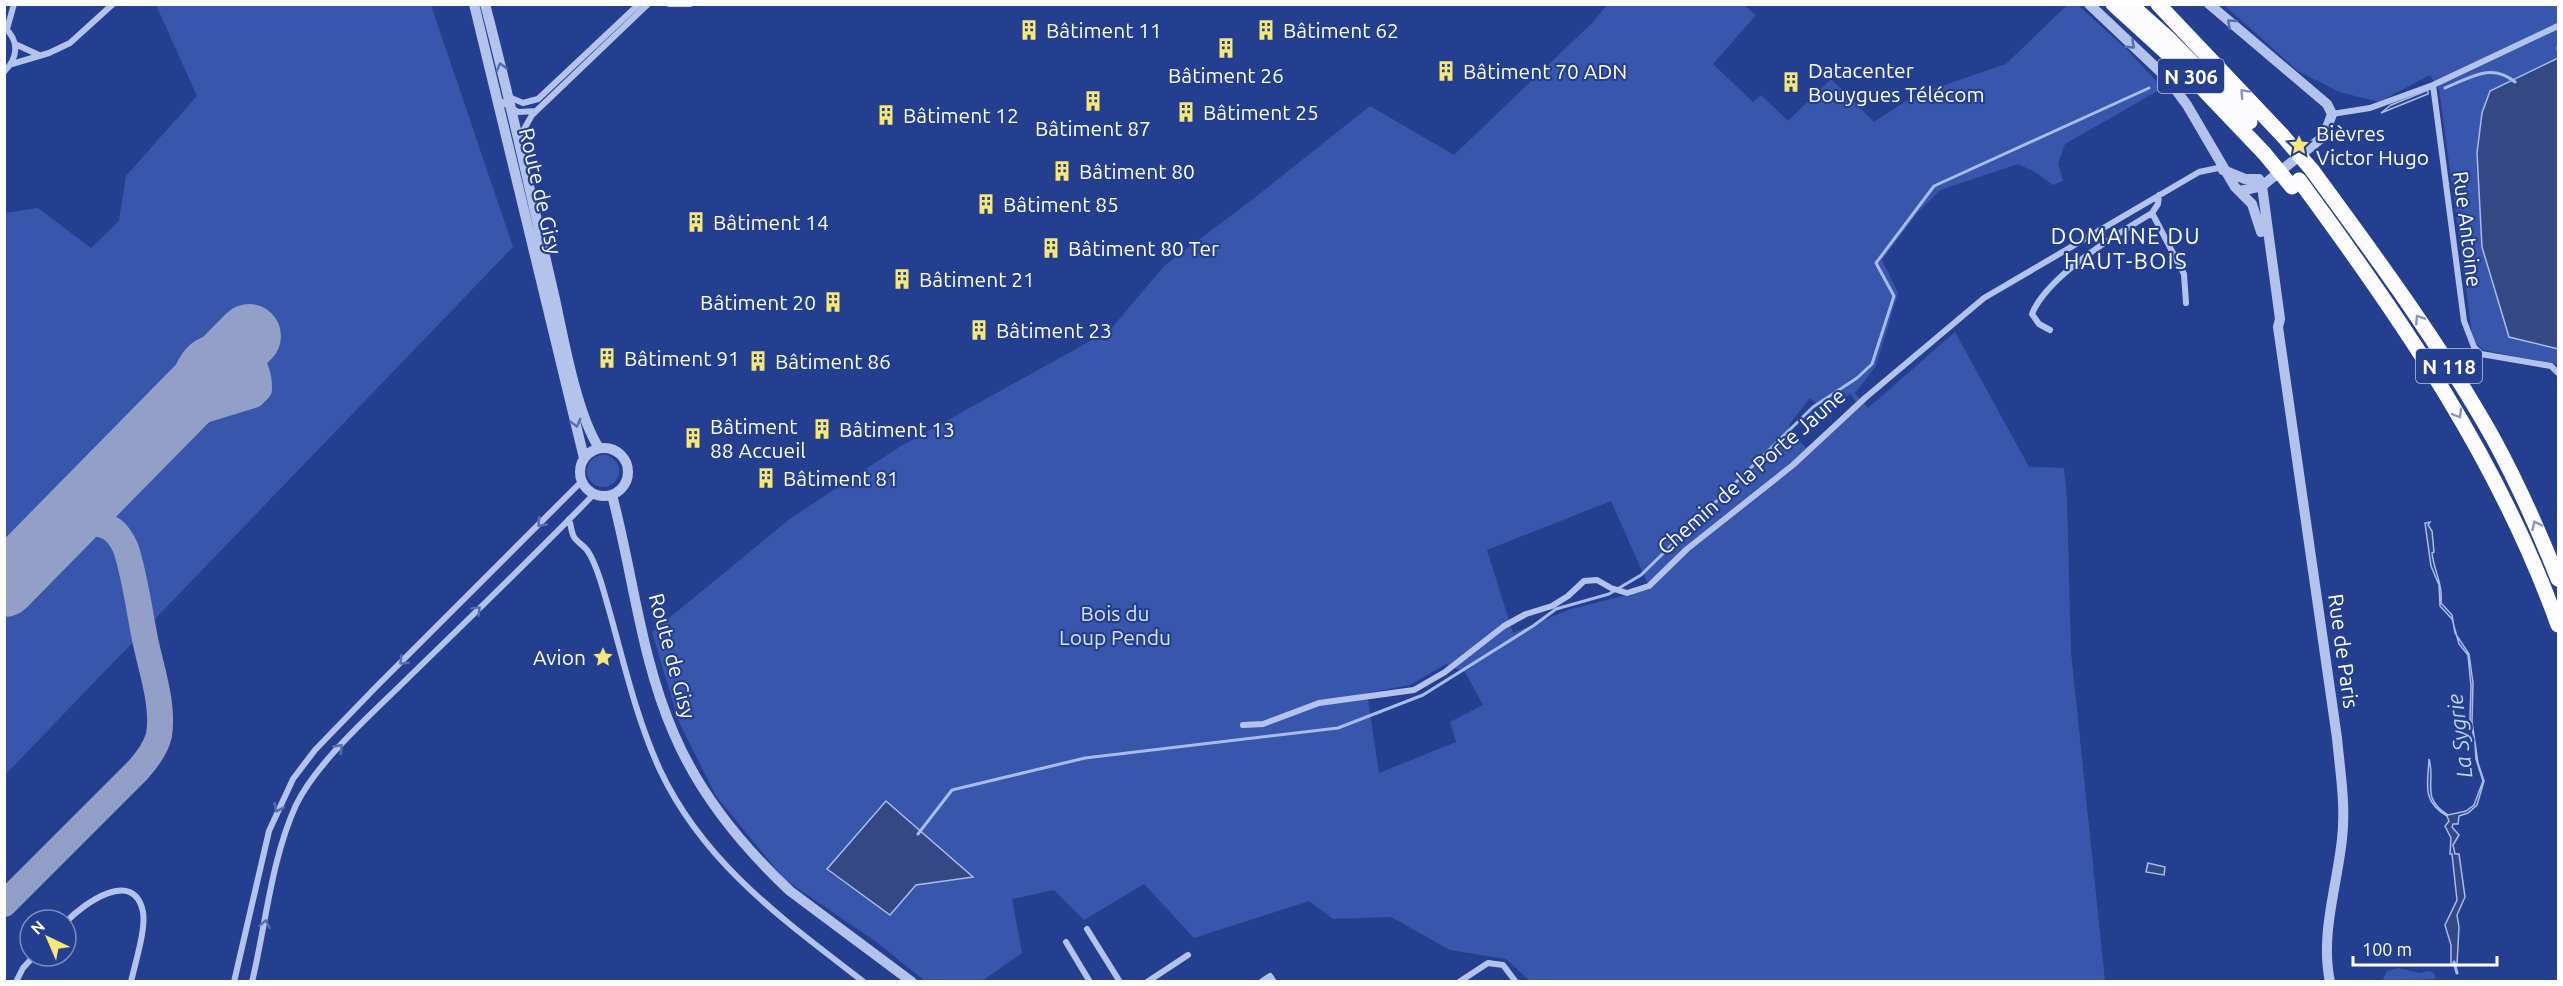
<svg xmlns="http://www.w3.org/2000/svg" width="2563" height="986" font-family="Ubuntu,sans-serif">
<rect width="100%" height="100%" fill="#243f8f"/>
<!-- green -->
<path fill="#3857ac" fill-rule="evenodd" d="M156,5H431L513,247L5,775V213L38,208L91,248L119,221L126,176L197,96Z
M1607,5H1744L1756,15L1713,64L1753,102L1761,95L1788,121L1831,79L1874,122L1915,95L2006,64L2067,5H2078L2126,49L2163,88L2065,144L2058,163L2063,181L2053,185L2035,172L2018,164L1940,190L1918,212L1882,260L1898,293L1876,366L1855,393L1868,408L1955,332L2029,467L2064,468L2067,498L2071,652L2105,981H1530L1506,959L1450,950L1391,917L1333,919L1309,901L1194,938L1144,884L1084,920L1054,890L1012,899L1022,953L982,981H925L875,941L784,879L716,796L679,722L652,632L791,518L901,446L1110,330L1165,265L1253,199L1370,106L1454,155L1593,22ZM1850,394L1857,403L1806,448L1791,432L1789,425L1810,398L1828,412ZM1611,501L1650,589L1571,609L1513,633L1487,550ZM1446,664L1465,672L1483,705L1450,722L1456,742L1379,773L1367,693L1410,685Z
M2224,5H2558V58L2490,91L2509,336L2558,349V365L2483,350L2473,340L2439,89L2430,75L2379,102L2339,92L2298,71Z
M587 471a16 16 0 1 1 32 0a16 16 0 1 1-32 0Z
M2398,968L2419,973L2430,971L2435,974V979L2382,981L2387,971Z"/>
<!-- water -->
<path fill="#344883" stroke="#a8bbec" stroke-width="1.5" d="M2558,58V349L2509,337L2482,247L2477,153L2482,113L2490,91Z
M2428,90V94L2381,113L2391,105Z
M2430,522L2428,525L2432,531L2434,552L2432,553C2434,571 2443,584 2441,603L2452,615L2455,633L2469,654L2473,683L2472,722L2478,763L2484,781L2477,805L2468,813L2459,816L2458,824H2453L2452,827L2459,835L2453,845L2455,854H2459L2465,897L2457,915L2459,927L2457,964H2451V945L2445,925L2457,900L2452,854H2450L2451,838L2445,826L2449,821L2447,816C2421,801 2428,783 2429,759C2436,782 2420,798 2448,815L2466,811L2474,805L2483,781L2476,759L2475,743L2470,719L2471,686L2468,655L2459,644L2452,619L2440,606L2439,585L2431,566L2425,523Z
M886,801L973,877L916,885L890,915L827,869Z
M2148,863L2165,867L2164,875L2146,872Z"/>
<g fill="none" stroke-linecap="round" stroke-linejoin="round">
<!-- stream -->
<path stroke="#a8bbec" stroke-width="3" d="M2558,47V49
M2445,88C2470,78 2491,62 2515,82
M918,834L952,790L1085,758L1338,728L1423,695L1533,626L1556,609L1609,594L1641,575L1813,407L1857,378L1872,364L1894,296L1876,263L1934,186L2149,88
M2454,962L2457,973"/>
<!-- taxiway -->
<path stroke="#929fc7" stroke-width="26" d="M165,422L253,395L259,389C260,331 174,331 186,401
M4,904L138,770C147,760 156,748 159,735C164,704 151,669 145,639C139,609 135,577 126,549C123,542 119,535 113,530C91,515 68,527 49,540"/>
<!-- runway -->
<path stroke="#929fc7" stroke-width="64" d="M4,585L249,336"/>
<!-- minor -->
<path stroke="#b4c3ec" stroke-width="6" d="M669,4H690
M4,27C20,41 18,58 4,72
M7,29L14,4
M15,44L39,55
M12,64L49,53L70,43L113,4
M2433,85L2464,321L2474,347L2481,354L2551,366L2558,373
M509,97L523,103L538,99L639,4
M499,100L518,112L536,111
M2332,114L2370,108L2433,85L2558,26
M519,138L532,115L648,4
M2159,195L2158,204L2152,213L2184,274L2186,303
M2050,330L2039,324L2032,314C2047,276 2117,234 2152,213
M569,519C571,524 571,532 574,537C577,542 583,545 587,550C592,557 597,570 600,579C620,643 632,709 660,770C704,864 785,921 864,982
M1243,725L1263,724L1319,703L1414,690L1445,672L1504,626L1526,614L1552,606L1568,596L1584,581L1597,580L1611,588L1627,593L1649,586L1687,549L1793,465L1865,398L1984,298L2199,172L2218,168L2223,170
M66,922C83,904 134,867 143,912C146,930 135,963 131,982
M1087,929L1120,982
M1066,942L1090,982
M16,982L23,968L34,956
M234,982L269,831L293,779L315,750L376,687L582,481
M252,982C266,924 271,860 296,805C318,760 374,712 410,676C472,616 534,556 594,494
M1147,982L1188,955
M1261,982L1270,976L1274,982
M1459,982L1488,963L1503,965L1516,982"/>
<!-- tertiary -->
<path stroke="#b4c3ec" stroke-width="10" d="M474,4L584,458
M485,4C511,102 532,201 555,299C564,341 577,414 599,448
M2089,4L2167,78L2187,105L2235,187L2252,204L2261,232
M2209,4L2327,104L2332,114L2324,136L2262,186L2240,191
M2223,170L2245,179H2259L2262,186L2280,319L2278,327L2337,738C2340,771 2346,805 2342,839C2337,887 2320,934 2330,982
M580 472a24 24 0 1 1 48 0a24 24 0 1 1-48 0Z
M612,495C633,574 641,659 674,734C700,795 742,846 790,891L912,982"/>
<!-- trunk -->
<path stroke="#fcfcff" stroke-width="15" d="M2113,4L2182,67L2264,153
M2130,4L2167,37L2250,122
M2158,4L2283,136
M2312,170C2376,257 2440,344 2493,438C2518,484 2539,531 2558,579
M2299,180C2402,320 2499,460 2558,625"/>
<!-- trunk-bridge -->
<path stroke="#fcfcff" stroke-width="15" d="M2283,136L2312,170
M2264,153L2292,187"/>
</g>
<!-- one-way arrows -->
<defs><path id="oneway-chevron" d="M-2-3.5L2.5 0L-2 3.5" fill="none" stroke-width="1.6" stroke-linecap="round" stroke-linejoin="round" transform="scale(1.5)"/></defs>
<g stroke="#566db0">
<use href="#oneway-chevron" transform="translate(2231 23) rotate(-139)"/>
<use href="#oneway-chevron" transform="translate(2131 45) rotate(43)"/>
<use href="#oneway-chevron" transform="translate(501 67) rotate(-105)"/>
<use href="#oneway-chevron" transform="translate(576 423) rotate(76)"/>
<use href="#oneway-chevron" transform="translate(541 523) rotate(134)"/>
<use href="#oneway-chevron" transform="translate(477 610) rotate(-45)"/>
<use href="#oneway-chevron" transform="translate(403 661) rotate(136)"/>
<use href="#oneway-chevron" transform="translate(339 748) rotate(-46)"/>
<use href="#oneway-chevron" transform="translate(278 808) rotate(114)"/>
<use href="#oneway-chevron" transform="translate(265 924) rotate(-78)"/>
</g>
<g stroke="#8594c1">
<use href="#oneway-chevron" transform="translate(2244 93) rotate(-133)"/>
<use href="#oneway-chevron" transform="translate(2419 319) rotate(-123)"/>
<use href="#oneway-chevron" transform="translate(2458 414) rotate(60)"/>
<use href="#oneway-chevron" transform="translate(2536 525) rotate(-115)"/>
</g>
<!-- icons -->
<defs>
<g id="building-bare" transform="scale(1.62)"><path d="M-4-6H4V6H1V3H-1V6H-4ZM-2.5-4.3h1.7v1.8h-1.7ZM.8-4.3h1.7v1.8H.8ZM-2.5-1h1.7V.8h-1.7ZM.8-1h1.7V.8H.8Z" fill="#f6e877" stroke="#243f8f" stroke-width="2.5" paint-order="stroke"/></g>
<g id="sight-bare" transform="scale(1.62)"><path d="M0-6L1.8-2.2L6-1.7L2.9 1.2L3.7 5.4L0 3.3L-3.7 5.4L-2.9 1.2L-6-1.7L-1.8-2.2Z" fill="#f6e877" stroke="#243f8f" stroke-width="2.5" paint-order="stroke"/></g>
</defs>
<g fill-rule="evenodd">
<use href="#building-bare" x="1029" y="30"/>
<use href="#building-bare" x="1266" y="30"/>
<use href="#building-bare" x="1226" y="48"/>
<use href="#building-bare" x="1446" y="71"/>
<use href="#building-bare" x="1791" y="82"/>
<use href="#building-bare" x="1093" y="101"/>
<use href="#building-bare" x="1186" y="112"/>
<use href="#building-bare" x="886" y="115"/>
<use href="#sight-bare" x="2299" y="145"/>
<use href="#building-bare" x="1062" y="171"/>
<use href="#building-bare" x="986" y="204"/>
<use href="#building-bare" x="696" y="222"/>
<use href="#building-bare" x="1051" y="248"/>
<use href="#building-bare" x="902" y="279"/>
<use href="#building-bare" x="833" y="302"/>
<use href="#building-bare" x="979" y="330"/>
<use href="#building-bare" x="607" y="358"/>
<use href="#building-bare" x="758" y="361"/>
<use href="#building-bare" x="822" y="429"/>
<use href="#building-bare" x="693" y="438"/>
<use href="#building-bare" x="766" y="478"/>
<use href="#sight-bare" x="603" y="657"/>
</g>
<g text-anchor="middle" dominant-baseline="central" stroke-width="4.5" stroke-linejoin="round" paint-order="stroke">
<!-- shield labels -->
<g fill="#243f8f" stroke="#bdc5dd" stroke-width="1.5">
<rect x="2158" y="59" width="66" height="34" rx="4.5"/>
<rect x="2416" y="349" width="66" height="34" rx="4.5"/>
</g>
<g font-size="20" font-weight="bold" fill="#fff">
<text x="2191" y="76">N 306</text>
<text x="2449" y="366">N 118</text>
</g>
<!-- poi labels -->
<g font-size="21" fill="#fff" stroke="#243f8f" text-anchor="start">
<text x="1046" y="30">Bâtiment 11</text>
<text x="1283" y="30">Bâtiment 62</text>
<text x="1808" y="70">Datacenter<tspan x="1808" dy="24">Bouygues Télécom</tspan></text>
<text x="1463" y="71">Bâtiment 70 ADN</text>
<text x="1226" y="75" text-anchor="middle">Bâtiment 26</text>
<text x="1203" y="112">Bâtiment 25</text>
<text x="903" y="115">Bâtiment 12</text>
<text x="1093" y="128" text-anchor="middle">Bâtiment 87</text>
<text x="2316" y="133">Bièvres<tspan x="2316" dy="24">Victor Hugo</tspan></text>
<text x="1079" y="171">Bâtiment 80</text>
<text x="1003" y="204">Bâtiment 85</text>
<text x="713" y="222">Bâtiment 14</text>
<text x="1068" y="248">Bâtiment 80 Ter</text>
<text x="919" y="279">Bâtiment 21</text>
<text x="816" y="302" text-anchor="end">Bâtiment 20</text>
<text x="996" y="330">Bâtiment 23</text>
<text x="624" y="358">Bâtiment 91</text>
<text x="775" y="361">Bâtiment 86</text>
<text x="710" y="426">Bâtiment<tspan x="710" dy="24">88 Accueil</tspan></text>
<text x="839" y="429">Bâtiment 13</text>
<text x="783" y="478">Bâtiment 81</text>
<text x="586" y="657" text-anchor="end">Avion</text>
</g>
<!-- street labels -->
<g font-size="21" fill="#fff" stroke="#243f8f">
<text transform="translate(541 191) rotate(77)">Route de Gisy</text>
<text transform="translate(2468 229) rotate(83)">Rue Antoine</text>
<text transform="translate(1751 471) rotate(-41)">Chemin de la Porte Jaune</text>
<text transform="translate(2344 651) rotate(82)">Rue de Paris</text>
<text transform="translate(673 656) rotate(75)">Route de Gisy</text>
</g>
<!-- park labels -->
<g font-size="21" fill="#d9e2f9" stroke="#243f8f">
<text x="1115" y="613">Bois du<tspan x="1115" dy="24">Loup Pendu</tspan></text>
</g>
<!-- neighbourhood labels -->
<g font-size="22" letter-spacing="1.5" fill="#fff" stroke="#243f8f">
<text x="2126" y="235">DOMAINE DU<tspan x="2126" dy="25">HAUT-BOIS</tspan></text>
</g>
<!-- water labels -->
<g font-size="22" font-style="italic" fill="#c0cef2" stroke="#243f8f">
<text transform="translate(2459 736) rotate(-97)">La Sygrie</text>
</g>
</g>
<!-- border -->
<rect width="2563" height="986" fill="none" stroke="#ffffff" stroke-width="12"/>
<!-- north arrow -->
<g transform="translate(48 938) rotate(316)"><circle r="28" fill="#243f8f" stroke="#7c8cbc" stroke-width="1.5"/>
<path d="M0-4.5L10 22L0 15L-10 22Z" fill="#f6e877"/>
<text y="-9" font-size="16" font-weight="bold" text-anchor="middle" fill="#ffffff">N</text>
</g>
<!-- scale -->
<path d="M2353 956v9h144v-9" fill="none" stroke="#ffffff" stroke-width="3"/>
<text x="2362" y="956" font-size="18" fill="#ffffff" stroke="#243f8f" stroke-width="4.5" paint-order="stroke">100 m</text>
</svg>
